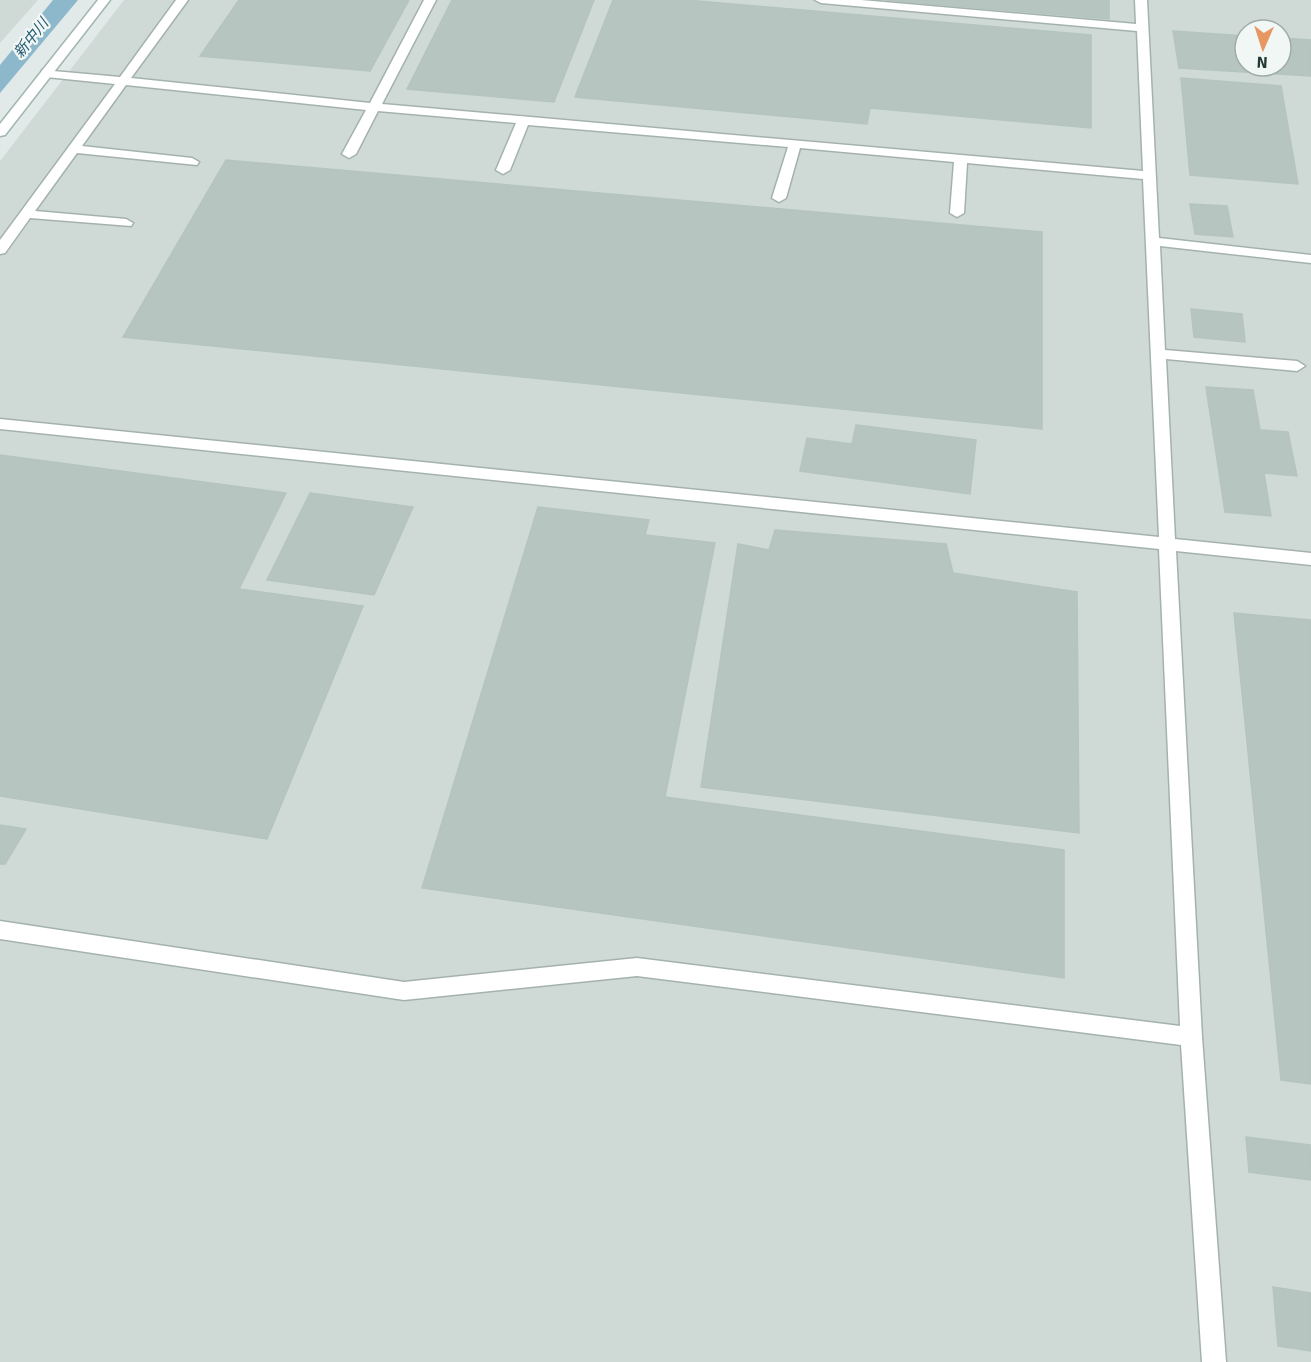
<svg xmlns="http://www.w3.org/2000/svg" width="1311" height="1362" font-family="Signika,'Noto Sans JP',sans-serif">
<rect width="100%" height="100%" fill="#e1eae8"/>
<!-- built -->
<path fill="#cfdad7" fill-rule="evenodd" d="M0,0H38L0,43Z
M124,0H1311V1362H0V161ZM1245,30H1281V66H1245Z"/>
<!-- water -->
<path fill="#8db8cc" d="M53,0H78L0,93V65Z"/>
<!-- building -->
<path fill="#b7c5c1" stroke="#b4c4bf" stroke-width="1.5" d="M239,0H409L370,71L200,56Z
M452,0H594L554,102L407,89Z
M613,0H686L1091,35V128L870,108L867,124L575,97Z
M886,0H1109V19Z
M1173,31L1245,36V66H1281V38L1311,40V76L1179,68Z
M1181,78L1281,86L1298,184L1190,175Z
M226,160L1042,232V429L123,337Z
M1190,204L1227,206L1233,237L1195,234Z
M1191,309L1242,314L1245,342L1194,337Z
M1206,387L1253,390L1260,430L1288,432L1297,476L1264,473L1271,516L1225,512Z
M856,425L976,440L970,494L800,471L807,438L852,444Z
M0,455L286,493L239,589L363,606L267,839L0,796Z
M310,493L413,507L374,595L267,580Z
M538,507L649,520L645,535L715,543L665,797L1064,850V978L422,888Z
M775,530L946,544L953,573L1077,592L1079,833L701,787L738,544L769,550Z
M1234,613L1311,620V1084L1281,1080Z
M0,825L26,829L5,864H0Z
M1246,1137L1310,1145L1311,1180L1249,1172Z
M1273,1287L1311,1293V1351L1278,1346Z"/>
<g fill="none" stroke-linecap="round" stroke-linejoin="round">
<!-- lane casing -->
<g stroke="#a4b2af" stroke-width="3">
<path id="lane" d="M176,0H188L131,78L370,103L424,0H436L382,104L1143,171L1137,31L821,3L815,0H861L1136,24L1135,0H1147L1159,238L1311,255V263L1160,246L1165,350L1297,361L1305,366L1297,371L1166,359L1175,539L1311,553V565L1176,551L1202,1037L1226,1362H1202L1181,1045L637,976L404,1000L0,939V921L404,982L637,958L1180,1026L1159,549L0,429V419L1159,537L1143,179L967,163L964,213L957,217L950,213L954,162L800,148L786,198L779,202L772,198L788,147L528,125L510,170L503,174L496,170L516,123L378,111L356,154L349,158L342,154L366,110L126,85L82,146L192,158L199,162L197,165L77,153L35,211L126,219L133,223L131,226L30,218L5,253L0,254V240L115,84L46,77L42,76V70L120,77Z"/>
</g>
<!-- secondary casing -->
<g stroke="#a1b5b1" stroke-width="3">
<path id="secondary" d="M98,0H110L5,135L0,136V124Z"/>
</g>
<!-- lane -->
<use href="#lane" fill="#fff" fill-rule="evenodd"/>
<!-- secondary -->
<use href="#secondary" fill="#fff" fill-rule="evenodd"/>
</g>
<g text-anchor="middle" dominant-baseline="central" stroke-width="4.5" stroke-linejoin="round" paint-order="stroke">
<!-- far-water labels -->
<g font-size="15" font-style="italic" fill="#215871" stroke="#f1f7f5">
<text transform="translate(31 38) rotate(-51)">新中川</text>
</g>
</g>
<!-- north arrow -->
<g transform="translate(1263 48) rotate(183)"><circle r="28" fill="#f1f7f5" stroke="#9faba9" stroke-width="1.5"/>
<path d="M0-4.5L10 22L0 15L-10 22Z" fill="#e79762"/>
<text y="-9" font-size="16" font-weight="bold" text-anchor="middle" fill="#233a37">N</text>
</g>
</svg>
